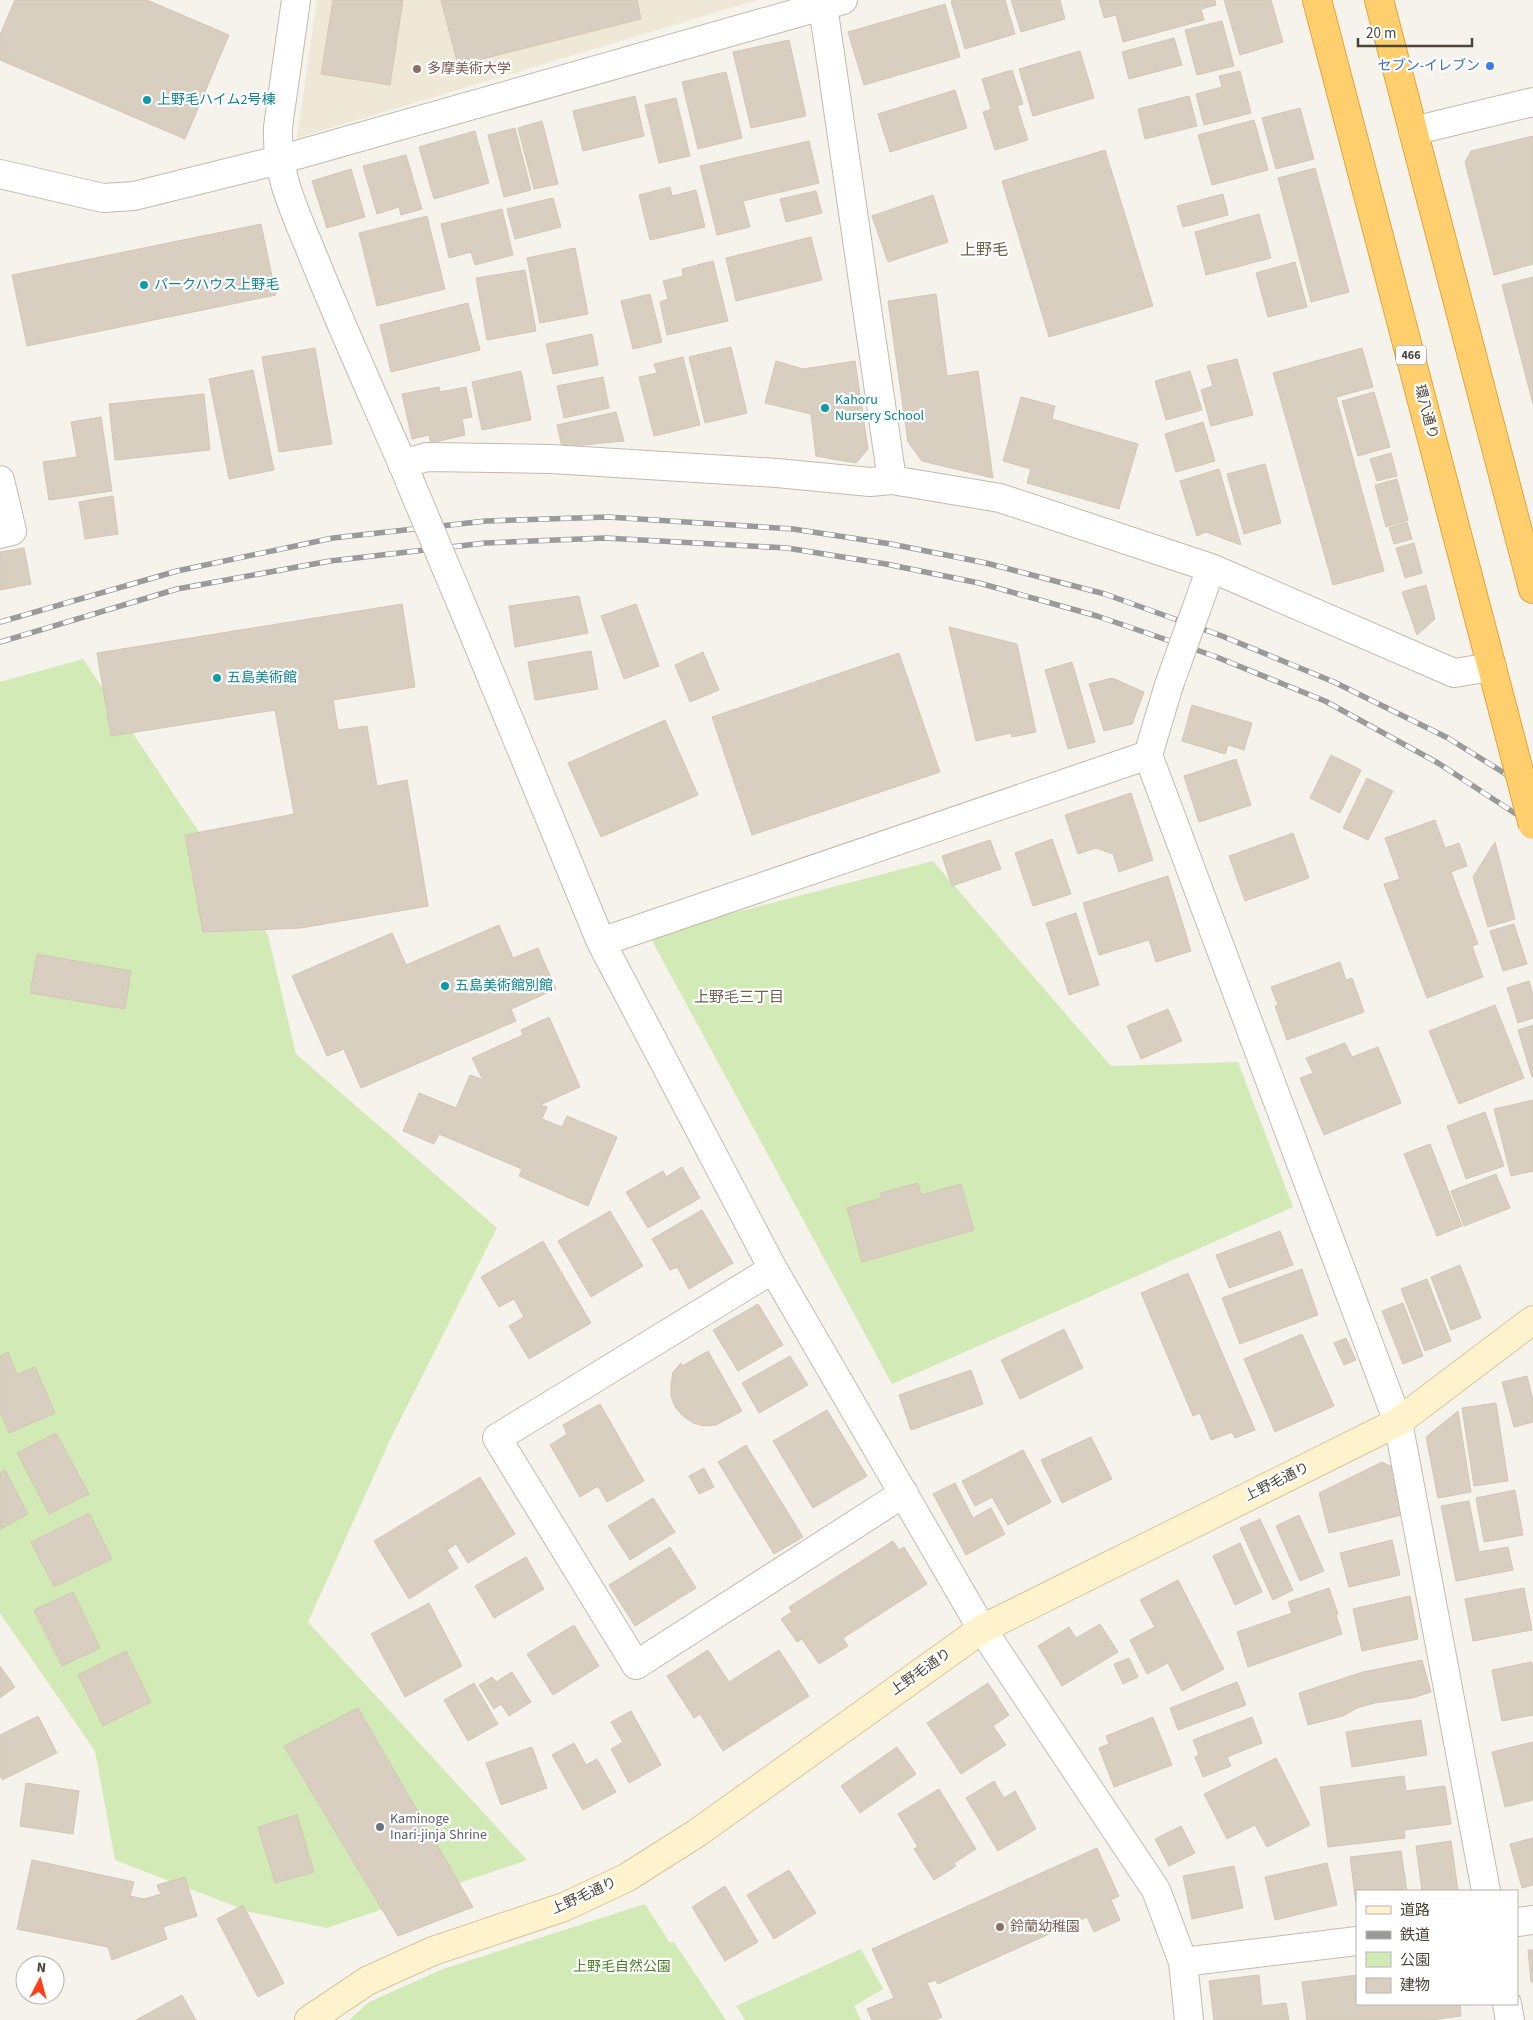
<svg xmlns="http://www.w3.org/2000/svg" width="1533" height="2020" font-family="'Source Sans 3','Noto Sans JP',sans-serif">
<rect width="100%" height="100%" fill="#f6f3ec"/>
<!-- education -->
<path fill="#efe8d6" d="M317,0H757L297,138Z"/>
<!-- green -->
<path fill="#d2eab5" d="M83,659L268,935L296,1054L497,1228L390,1440L308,1622L527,1860L327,1928L250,1912L115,1860L95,1751L0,1613V682Z
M933,861L1111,1066L1238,1062L1293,1207L892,1384L649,935Z
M645,1904L670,1943L674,1942L726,2020H349L369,2002L443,1969Z
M861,1949L883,1989L854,2006L861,2020H745L736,2006Z"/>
<!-- building -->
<path fill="#d8cfc1" stroke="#d3c7b4" d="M15,0H147L229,35L185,139L0,60V35Z
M333,0H403L390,85L321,74Z
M441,0H637L641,19L458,65Z
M955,0H1005L1015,34L965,49L951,1Z
M1011,0H1060L1065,19L1021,32Z
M1099,0H1215L1216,5L1201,9L1204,20L1123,42L1116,15L1104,18Z
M1224,0H1271L1283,42L1240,55Z
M945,4L960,57L864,85L848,32Z
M1222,21L1234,66L1197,75L1185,30Z
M1174,38L1182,65L1129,79L1122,52Z
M789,40L806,116L751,128L733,52Z
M1080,51L1094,98L1033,116L1019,69Z
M1012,70L1023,104L1017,106L1028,140L995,150L983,112L991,109L982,79Z
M1240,71L1251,113L1204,125L1196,94L1222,87L1219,76Z
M726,72L742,138L698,149L682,82Z
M955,90L967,128L890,152L878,114Z
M635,96L644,136L583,151L573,111Z
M1189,96L1197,126L1145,139L1138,109Z
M676,98L690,156L659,163L645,105Z
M1300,108L1314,159L1276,169L1262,118Z
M1254,120L1268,170L1212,185L1198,135Z
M542,121L558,184L534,189L518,128Z
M515,128L531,190L504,197L488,135Z
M475,131L489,183L434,199L419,147Z
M1533,136V264L1494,275L1465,162L1471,151Z
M809,141L819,183L743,201L750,227L717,235L700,166Z
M1105,150L1153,306L1049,337L1002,181Z
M406,155L422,209L401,215L399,207L377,214L363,166Z
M1315,168L1349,292L1311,302L1278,178Z
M351,169L365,217L327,228L312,181Z
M670,187L672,196L696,190L705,227L650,240L639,195Z
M816,191L822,213L786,222L780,199Z
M1223,194L1228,215L1183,227L1177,206Z
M933,195L948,242L888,262L872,216Z
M553,198L561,227L515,239L507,209Z
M502,209L513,255L475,265L471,252L449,258L441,224Z
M1259,214L1271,258L1206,275L1195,232Z
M427,216L445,289L377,306L359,233Z
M261,224L276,295L27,346L12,275Z
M811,237L822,280L736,301L726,258Z
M575,248L588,314L540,323L527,258Z
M713,261L728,321L667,335L660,302L668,299L663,281L683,276L682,269Z
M1295,262L1307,307L1268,317L1256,273Z
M525,270L536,331L487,340L476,278Z
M1533,277V404L1502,285Z
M650,294L662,342L633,349L621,301Z
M936,294L947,376L978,371L993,478L922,461L908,442L888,301Z
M468,303L480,350L391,372L380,325Z
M592,334L598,365L553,374L546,344Z
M731,347L747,413L705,423L689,357Z
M315,348L332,444L279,452L262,357Z
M1362,348L1373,387L1336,397L1384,571L1333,585L1273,373Z
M683,357L700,425L654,436L639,377L657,373L654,364Z
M1237,359L1253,415L1211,426L1201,390L1213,386L1207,366Z
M776,361L803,369L855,361L868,449L856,463L816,456L811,414L765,403Z
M253,370L274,470L229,479L209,379Z
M521,371L531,420L482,430L472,382Z
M1190,371L1202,410L1166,420L1155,381Z
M603,377L609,408L564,418L557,386Z
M439,387L440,392L466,387L472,417L462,419L465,435L431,443L429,435L412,439L402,394Z
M1374,392L1390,447L1358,456L1342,401Z
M204,394L210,450L115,460L109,404Z
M1021,397L1055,406L1052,419L1138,444L1119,509L1027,483L1031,469L1003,461Z
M616,412L624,441L562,447L557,425Z
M101,417L112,491L49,500L43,462L77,457L71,422Z
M1203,422L1215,461L1176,472L1165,434Z
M1391,453L1397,476L1377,481L1370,459Z
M1265,464L1281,523L1244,534L1227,474Z
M1219,469L1241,545L1206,532L1197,536L1180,481Z
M1397,479L1408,520L1386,527L1375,485Z
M113,496L118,534L85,539L79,502Z
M1407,522L1412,539L1394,544L1389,528Z
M1414,543L1422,573L1405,578L1396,548Z
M24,548L31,584L0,590V552Z
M1426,585L1435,619L1417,635L1402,592Z
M579,596L588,633L515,647L509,606Z
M402,604L415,687L333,700L338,730L367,726L377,786L407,780L428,906L301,928L203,932L185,835L294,814L275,710L111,736L97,653Z
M636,604L659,666L624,679L601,616Z
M949,627L1017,644L1036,732L1012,737L1011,733L976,741Z
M591,651L598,689L535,700L528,662Z
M703,652L719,690L690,702L675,665Z
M899,653L940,772L752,835L712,717Z
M1072,662L1095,742L1068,749L1045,670Z
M1112,678L1144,692L1132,724L1104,731L1089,684Z
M1192,705L1252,723L1244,750L1228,745L1225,754L1182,741Z
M665,720L698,795L601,837L568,763Z
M1331,755L1361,770L1340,813L1310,798Z
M1236,759L1251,805L1199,822L1184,776Z
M1367,778L1393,791L1368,840L1343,828Z
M1131,793L1153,860L1119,872L1113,854L1096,848L1078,854L1065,815Z
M1435,820L1445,848L1459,843L1467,866L1451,872L1478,944L1472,946L1483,977L1427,998L1384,884L1400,879L1385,838Z
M1293,833L1309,878L1245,901L1229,856Z
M1052,839L1071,894L1033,906L1015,853Z
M990,840L1001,869L952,886L942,856Z
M1495,842L1515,919L1488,927L1473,877Z
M1168,876L1191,951L1156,962L1149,940L1099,955L1083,903Z
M1076,913L1099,985L1069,995L1046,923Z
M1514,924L1527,964L1503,971L1490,931Z
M499,925L513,958L538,948L556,989L511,1009L516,1021L361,1088L344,1049L327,1056L292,976L392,933L406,965Z
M37,954L131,971L125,1009L30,993Z
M1340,962L1346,980L1352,978L1364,1012L1287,1040L1275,1006L1278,1005L1271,987Z
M1529,981L1533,995V1018L1518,1023L1507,988Z
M1495,1005L1524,1078L1459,1104L1429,1031Z
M1168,1009L1182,1041L1141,1059L1127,1026Z
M549,1017L580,1087L540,1105L547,1107L542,1119L562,1127L567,1116L617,1137L588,1206L519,1176L522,1169L439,1134L434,1144L403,1131L419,1093L456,1108L470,1075L483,1080L472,1058L523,1035L521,1030Z
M1533,1025V1076L1532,1077L1518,1030Z
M1345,1043L1352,1057L1378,1047L1401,1103L1324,1135L1300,1078L1313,1073L1306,1058Z
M1533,1100V1171L1511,1176L1494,1109Z
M1485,1112L1504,1166L1466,1179L1447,1126Z
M1430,1144L1462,1226L1437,1236L1404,1154Z
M682,1167L700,1198L648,1228L626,1192L663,1171L666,1177Z
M1496,1174L1510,1208L1464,1226L1451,1191Z
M918,1183L921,1195L961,1184L974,1230L862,1262L847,1208L882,1198L880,1193Z
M702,1210L733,1263L689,1289L677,1267L670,1270L652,1239Z
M610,1211L643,1266L591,1297L558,1241Z
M1280,1231L1293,1265L1229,1288L1216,1255Z
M543,1241L591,1323L529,1359L509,1326L524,1317L514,1299L499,1307L481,1277Z
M1460,1265L1481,1318L1451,1330L1431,1277Z
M1302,1269L1318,1315L1240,1344L1222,1298Z
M1188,1273L1255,1430L1235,1438L1232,1432L1211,1440L1200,1413L1193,1416L1141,1293Z
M1427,1279L1451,1341L1425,1351L1401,1289Z
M1403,1303L1423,1356L1403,1364L1382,1311Z
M758,1304L783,1345L738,1371L713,1330Z
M1064,1329L1083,1368L1020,1399L1001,1360Z
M1302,1334L1334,1406L1275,1432L1244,1359Z
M1346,1338L1356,1360L1344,1365L1334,1343Z
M708,1351L742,1411L716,1425L704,1426L693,1423L683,1416L675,1407L671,1396V1384L673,1372L681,1363L682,1366Z
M8,1352L17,1375L35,1367L55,1413L9,1433L0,1411V1356Z
M790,1356L808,1385L759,1413L742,1383Z
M971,1370L983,1404L911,1430L899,1395Z
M1527,1376L1533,1400V1422L1514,1427L1502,1382Z
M1496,1403L1508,1481L1474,1486L1462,1408Z
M600,1404L644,1481L607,1502L598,1486L580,1497L550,1445L567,1434L563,1425Z
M827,1410L867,1476L813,1508L773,1441Z
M1458,1411L1471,1492L1438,1498L1426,1437Z
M56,1433L89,1494L49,1514L17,1453Z
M1091,1437L1112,1479L1062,1503L1041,1460Z
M746,1445L803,1537L774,1554L718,1462Z
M1023,1450L1051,1502L1008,1525L992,1497L975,1506L962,1481Z
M1382,1462L1394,1468L1402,1515L1329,1533L1319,1493Z
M704,1468L714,1487L699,1494L689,1476Z
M5,1470L28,1514L0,1529V1473Z
M480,1477L515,1534L468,1563L456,1544L447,1550L458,1568L409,1599L374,1541Z
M955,1483L973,1518L991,1508L1005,1534L966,1555L933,1494Z
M1515,1490L1523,1535L1484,1542L1476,1498Z
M653,1498L675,1532L630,1560L608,1526Z
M1469,1501L1479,1552L1508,1547L1513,1570L1456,1581L1441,1506Z
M89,1513L112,1559L54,1587L31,1542Z
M1299,1515L1324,1571L1300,1581L1276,1526Z
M1260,1519L1293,1590L1273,1600L1240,1528Z
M1392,1540L1400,1575L1349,1587L1340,1553Z
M893,1541L899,1550L904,1547L927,1584L843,1638L848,1646L819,1664L802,1639L797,1642L781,1619L792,1612L789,1607Z
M1240,1543L1262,1592L1235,1605L1213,1556Z
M670,1547L696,1588L635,1626L609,1585Z
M526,1557L544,1589L494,1618L475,1586Z
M1178,1580L1224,1669L1182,1691L1168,1663L1147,1674L1130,1640L1155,1627L1140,1600Z
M1329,1588L1338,1614L1336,1615L1342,1634L1248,1667L1237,1632L1292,1613L1288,1602Z
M1524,1588L1532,1630L1473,1641L1465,1599Z
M73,1592L100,1648L62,1666L34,1610Z
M1410,1596L1418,1639L1362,1651L1353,1609Z
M429,1603L462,1666L405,1697L371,1634Z
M1100,1624L1118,1652L1062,1686L1038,1646L1069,1627L1076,1638Z
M574,1625L599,1666L553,1695L527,1654Z
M708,1650L729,1682L779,1650L809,1696L723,1751L700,1714L694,1718L667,1676Z
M126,1651L151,1702L103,1726L78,1675Z
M1129,1658L1138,1677L1123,1684L1114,1664Z
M1422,1660L1431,1692L1412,1698L1374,1703L1357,1708L1343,1716L1308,1725L1299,1693L1363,1672Z
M1531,1662L1533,1665V1715L1502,1721L1492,1670Z
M0,1666L15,1687L0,1698Z
M512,1672L531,1702L509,1716L501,1704L494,1709L479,1685L492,1677L496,1682Z
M1237,1682L1246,1705L1178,1730L1170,1708Z
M474,1683L498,1724L468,1741L444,1700Z
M988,1683L1009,1715L993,1726L1006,1745L961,1774L927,1723Z
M358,1708L473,1907L398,1936L284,1746Z
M631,1711L661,1765L629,1783L611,1749L623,1742L611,1722Z
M38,1716L57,1753L2,1780L0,1775V1735Z
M1153,1717L1172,1765L1114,1787L1099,1748L1109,1744L1106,1736Z
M1252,1717L1262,1743L1227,1757L1231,1766L1203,1777L1195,1757L1199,1755L1193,1740Z
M1421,1720L1427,1755L1352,1767L1346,1732Z
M1533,1742V1800L1505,1807L1492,1752Z
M574,1743L586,1765L597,1759L616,1792L583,1810L552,1755Z
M532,1747L547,1788L501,1805L486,1763Z
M897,1747L916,1774L860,1813L841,1786Z
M1276,1758L1310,1825L1267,1847L1255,1825L1227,1839L1204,1794Z
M1404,1776L1406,1791L1445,1786L1451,1824L1404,1830L1405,1838L1328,1847L1320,1787Z
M994,1781L1004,1798L1015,1791L1036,1829L998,1851L966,1798Z
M26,1783L79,1791L73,1834L20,1826Z
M939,1789L976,1849L954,1863L956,1866L934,1880L914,1849L918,1847L898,1814Z
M297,1815L314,1872L275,1883L258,1827Z
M1181,1826L1195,1853L1169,1866L1155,1839Z
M1533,1838V1885L1522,1888L1510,1844Z
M1451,1841L1458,1891H1422L1416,1846Z
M1097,1848L1119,1896L1111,1900L1120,1920L1094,1932L1087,1917L938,1984L935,1980L927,1983L942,2017L935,2020H872L867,2009L894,1998L872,1949Z
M1401,1851L1407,1891H1357L1356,1903L1350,1857Z
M32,1860L134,1882L130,1896L144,1899L161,1894L157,1885L185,1877L197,1916L163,1927L167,1939L112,1960L108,1947L17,1929Z
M1327,1863L1337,1905L1275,1920L1265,1877Z
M1234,1866L1243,1908L1192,1919L1183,1876Z
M789,1870L816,1913L774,1939L747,1895Z
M725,1886L758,1942L725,1961L692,1907Z
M243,1905L284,1983L258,1997L217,1919Z
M1528,1950H1533V1982H1531Z
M1259,1975L1262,2006L1286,2003L1289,2020H1214L1209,1981Z
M1357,1975V2004H1460L1461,2016L1431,2020H1307L1302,1982Z
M182,1995L196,2020H136Z"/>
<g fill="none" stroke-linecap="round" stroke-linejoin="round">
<!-- street casing -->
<g stroke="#c2bbae" stroke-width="30">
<path id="street" d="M296,0L278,127C276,178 297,215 315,261C345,335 378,407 410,481
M823,6L892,480
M1413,131L1533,102
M0,174L103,198L134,196L279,160L843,0
M402,464L427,457L551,459L777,473L870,482L892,480L1000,498L1211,568L1454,673L1492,667
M0,480L12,531L0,534
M463,608L601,942L773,1269L982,1629L1156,1890L1183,1962L1189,2020
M1169,685L1148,755L1398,1422L1486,1891
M601,942L1148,755
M773,1269L497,1438L636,1665L904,1493
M1517,1922L1533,1920
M1183,1962L1357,1941
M1507,2004L1510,2020"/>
</g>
<!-- secondary casing -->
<g stroke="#d6c79b" stroke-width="30">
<path id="secondary" d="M309,2020L367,1981L433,1951L564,1907L626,1878L697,1833L982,1629L1398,1422L1533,1320"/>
</g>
<!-- highway casing -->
<g stroke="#e0a43c" stroke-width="30">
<path id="highway" d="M1317,0L1503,710
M1379,0L1533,589"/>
</g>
<!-- street -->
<use href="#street" stroke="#fff" stroke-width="28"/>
<!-- secondary -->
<use href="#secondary" stroke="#fff3cd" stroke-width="28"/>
<!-- highway -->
<use href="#highway" stroke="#ffcf6e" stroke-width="28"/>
<!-- rail casing -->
<g stroke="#9a9a9a" stroke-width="5.5">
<path id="rail" d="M0,622L177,571L333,538L486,521L608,517L793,529L891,544L986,563L1105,594L1222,636L1334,682L1448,738L1533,791
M0,642L177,589L330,561L485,543L605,538L787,548L886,564L979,583L1097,616L1214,656L1325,701L1438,763L1533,825"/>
</g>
<!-- rail -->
<use href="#rail" stroke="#fff" stroke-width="4" stroke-dasharray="11" stroke-linecap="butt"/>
<!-- street-bridge casing -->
<g stroke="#c2bbae" stroke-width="30" stroke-linecap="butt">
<path id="street-bridge" d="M410,482L463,608
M1169,685L1206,582"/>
</g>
<!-- highway-bridge casing -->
<g stroke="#e0a43c" stroke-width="30" stroke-linecap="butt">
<path id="highway-bridge" d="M1503,710L1533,825"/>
</g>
<!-- street-bridge -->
<use href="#street-bridge" stroke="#fff" stroke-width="28"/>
<!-- highway-bridge -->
<use href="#highway-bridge" stroke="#ffcf6e" stroke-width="28"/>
</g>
<!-- markers -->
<circle fill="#3f7fe0" stroke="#fff" stroke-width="2" cx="1490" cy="66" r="5"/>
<g fill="#8d6e63" stroke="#fff" stroke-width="2">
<circle cx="417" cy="69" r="5"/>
<circle cx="1000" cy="1927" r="5"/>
</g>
<g fill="#0f9aa8" stroke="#fff" stroke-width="2">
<circle cx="147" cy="100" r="5"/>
<circle cx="144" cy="285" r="5"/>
<circle cx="825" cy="408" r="5"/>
<circle cx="217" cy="678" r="5"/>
<circle cx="445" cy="986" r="5"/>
</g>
<circle fill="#6b7280" stroke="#fff" stroke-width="2" cx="380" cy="1827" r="5"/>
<g text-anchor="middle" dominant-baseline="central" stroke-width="4.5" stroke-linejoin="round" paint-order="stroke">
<!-- shield labels -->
<rect fill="#fff" stroke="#817c74" stroke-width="1" x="1396" y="345.5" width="30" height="19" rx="4"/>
<g font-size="12" font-weight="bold" fill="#4b4439">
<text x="1411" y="355">466</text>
</g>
<!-- shop labels -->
<g font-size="14" fill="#366cbe" stroke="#fff" text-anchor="end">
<text x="1480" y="66">セブン-イレブン</text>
</g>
<!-- education labels -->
<g font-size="14" fill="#785e54" stroke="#fff" text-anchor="start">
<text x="427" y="69">多摩美術大学</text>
<text x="1010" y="1927">鈴蘭幼稚園</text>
</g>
<!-- culture labels -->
<g font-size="14" fill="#0d838f" stroke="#fff" text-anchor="start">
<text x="157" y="100">上野毛ハイム2号棟</text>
<text x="154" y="285">パークハウス上野毛</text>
<text x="835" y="400">Kahoru<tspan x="835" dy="16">Nursery School</tspan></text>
<text x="227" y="678">五島美術館</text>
<text x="455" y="986">五島美術館別館</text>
</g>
<!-- street labels -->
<g font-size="14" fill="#4b4439" stroke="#fff">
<text transform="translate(1426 412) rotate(75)">環八通り</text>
<text transform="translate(1277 1482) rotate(-26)">上野毛通り</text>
<text transform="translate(921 1672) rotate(-35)">上野毛通り</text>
<text transform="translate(584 1896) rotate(-24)">上野毛通り</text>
</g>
<!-- worship labels -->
<g font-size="14" fill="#5b616d" stroke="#fff" text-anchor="start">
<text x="390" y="1819">Kaminoge<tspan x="390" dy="16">Inari-jinja Shrine</tspan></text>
</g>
<!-- park labels -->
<g font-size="14" fill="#4a7f2a" stroke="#fff">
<text x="622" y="1967">上野毛自然公園</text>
</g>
<!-- neighbourhood labels -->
<g font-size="15" fill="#6e6250" stroke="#fff">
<text x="739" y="997">上野毛三丁目</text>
</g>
<!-- quarter labels -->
<g font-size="16" fill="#6e6250" stroke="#fff">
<text x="984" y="250">上野毛</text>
</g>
</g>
<!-- legend -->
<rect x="1356" y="1890" width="162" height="115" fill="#ffffff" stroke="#b7b4b0"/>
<rect x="1366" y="1906" width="25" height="8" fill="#fff3cd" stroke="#b7b4b0"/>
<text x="1400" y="1915" font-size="15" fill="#4b4439">道路</text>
<rect x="1366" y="1931" width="25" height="8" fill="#9a9a9a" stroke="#b7b4b0"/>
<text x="1400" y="1940" font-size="15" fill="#4b4439">鉄道</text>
<rect x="1366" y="1952" width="25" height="15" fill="#d2eab5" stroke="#b7b4b0"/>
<text x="1400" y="1965" font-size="15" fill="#4b4439">公園</text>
<rect x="1366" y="1978" width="25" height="15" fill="#d8cfc1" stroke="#b7b4b0"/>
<text x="1400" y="1990" font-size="15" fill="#4b4439">建物</text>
<!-- north arrow -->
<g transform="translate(40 1980) rotate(6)"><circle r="24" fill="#ffffff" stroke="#b7b4b0"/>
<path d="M0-4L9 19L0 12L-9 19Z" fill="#fc3f1d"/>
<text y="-8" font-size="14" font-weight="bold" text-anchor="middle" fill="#4b4439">N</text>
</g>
<!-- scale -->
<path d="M1358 38v8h114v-8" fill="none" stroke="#4b4439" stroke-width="2.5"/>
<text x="1366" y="38" font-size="15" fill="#4b4439" stroke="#ffffff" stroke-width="4" paint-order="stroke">20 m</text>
</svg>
